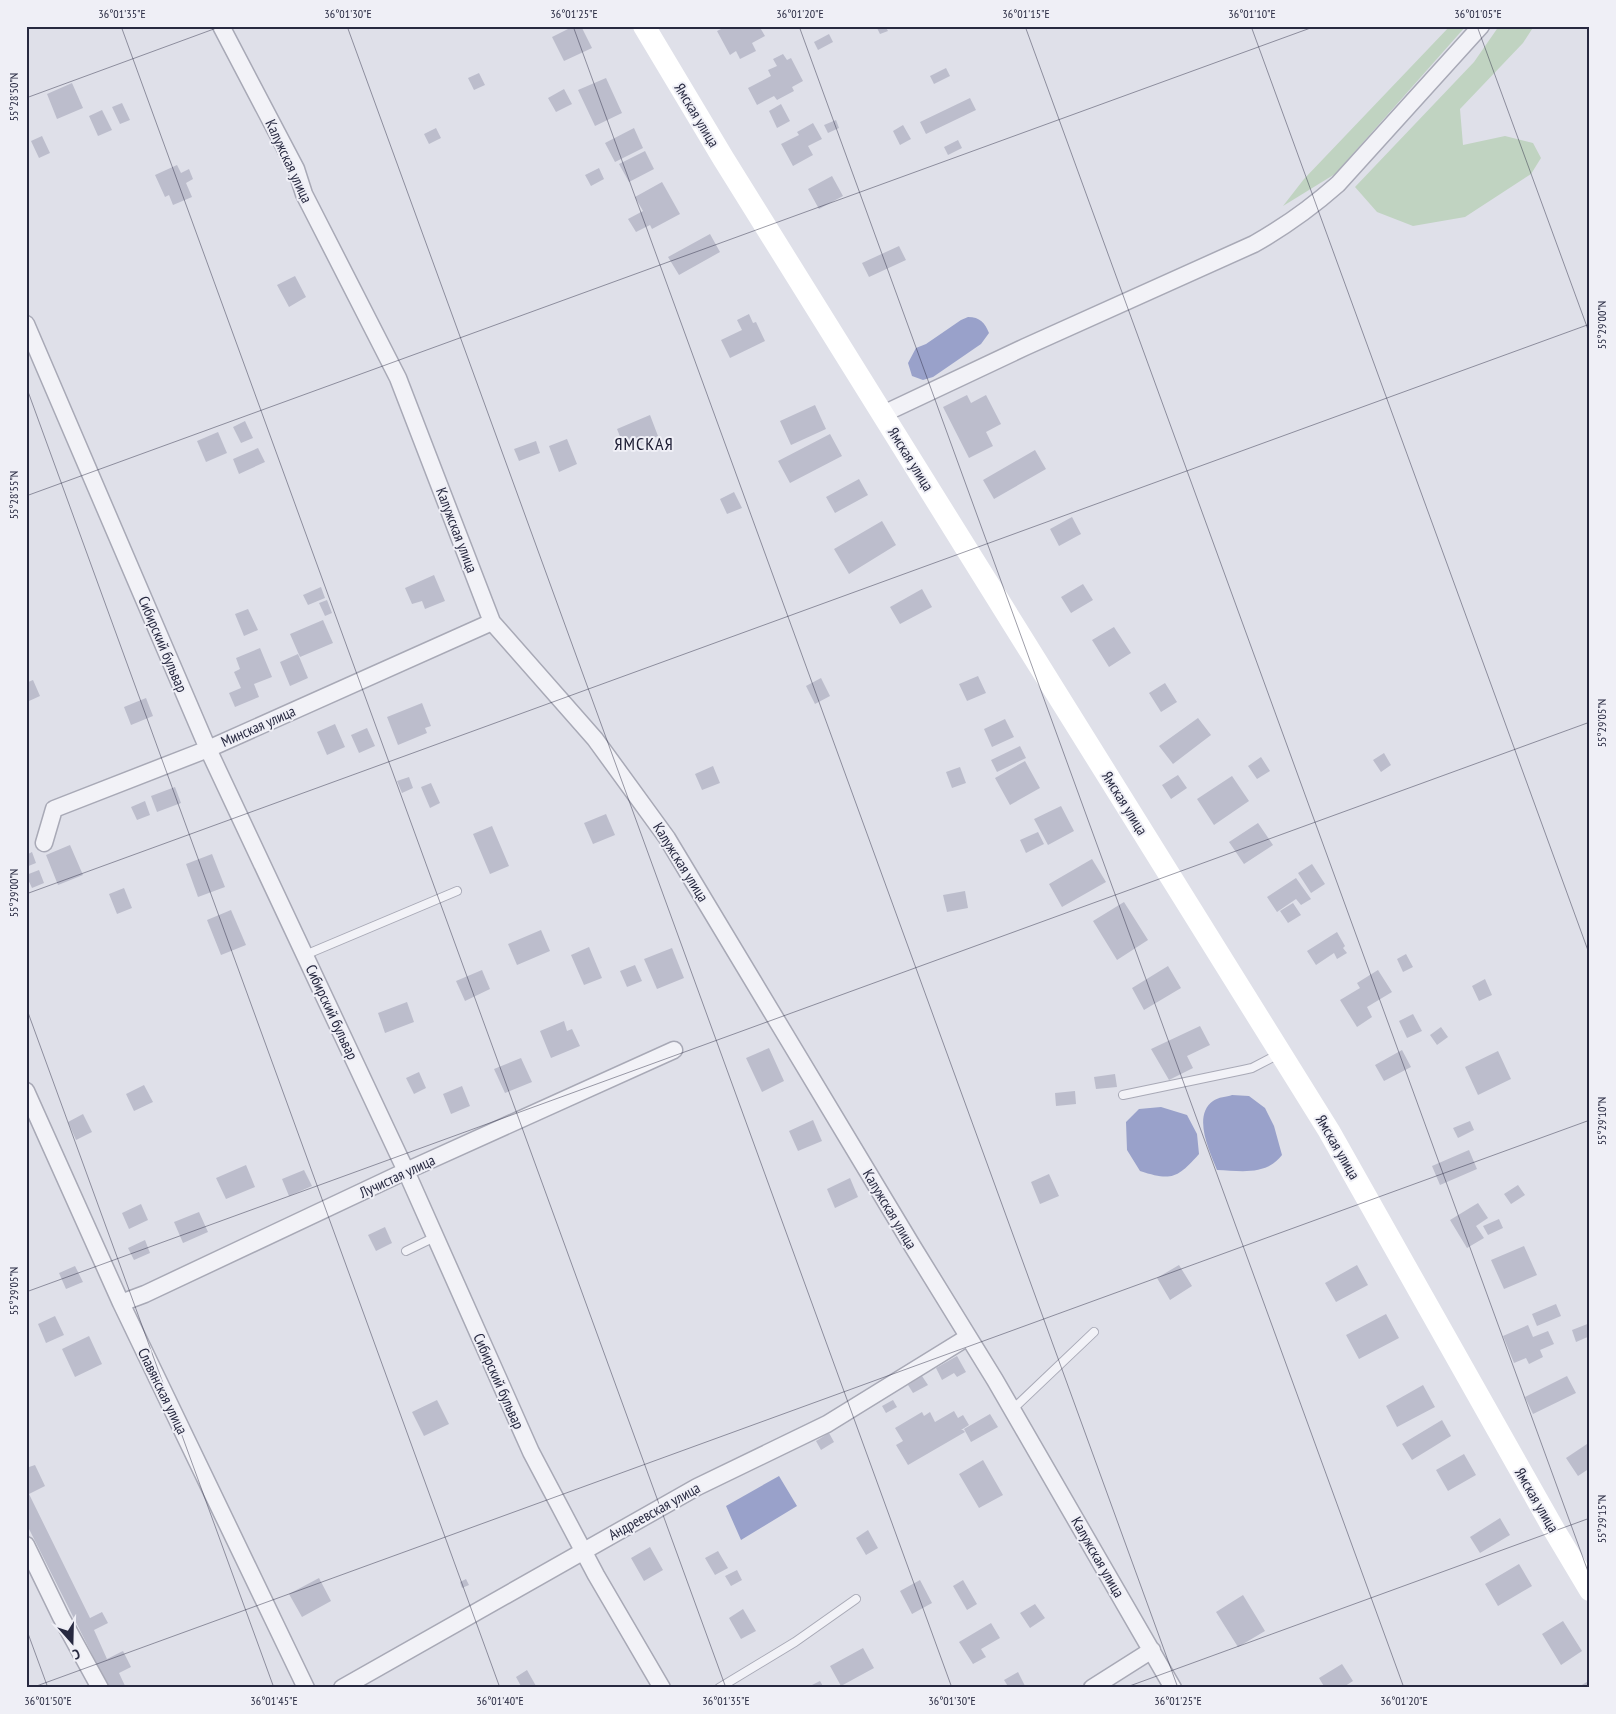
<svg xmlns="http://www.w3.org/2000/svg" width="1616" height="1714" font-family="'PT Sans Narrow',sans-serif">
<rect width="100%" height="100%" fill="#dfe0e9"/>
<!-- green -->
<path fill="#c0d3c1" d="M1450,26H1466L1335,174L1283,206L1304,179Z
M1499,26H1534L1523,43L1460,109L1463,145L1505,136L1533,143L1541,158L1531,174L1465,217L1413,226L1377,212L1355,187L1474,62Z"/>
<!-- water -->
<path fill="#99a1ca" d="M968,317C980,317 985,323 989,333L981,344L933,377L923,380L912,376L908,363L916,348L926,344L961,320Z
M1232,1095L1249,1096L1265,1108L1274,1126L1282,1155C1266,1176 1241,1171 1217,1170C1210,1152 1192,1116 1213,1101C1218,1097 1227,1097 1232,1095Z
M1161,1107L1187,1115L1197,1134L1199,1154C1177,1179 1171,1181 1140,1171L1127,1150L1126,1122L1139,1109Z
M779,1476L797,1506L741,1540L726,1506Z"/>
<!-- building -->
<path fill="#bcbdcc" d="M574,26H581L592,48L564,61L552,37Z
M727,26H759L765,36L752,43L756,51L740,59L736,51L730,55L717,31Z
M876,26H885L888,31L880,34Z
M829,34L833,42L818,50L814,42Z
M783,54L787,60L791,58L803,81L792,87L794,91L777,100L774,96L757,105L748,88L771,76L768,70L777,66L773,59Z
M946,68L950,76L934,84L930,76Z
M479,73L485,85L474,90L468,78Z
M606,78L622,113L595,126L578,90Z
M72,83L83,108L57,119L47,94Z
M564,89L572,104L556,112L548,98Z
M970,98L976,110L926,134L920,122Z
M122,103L130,120L120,124L112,107Z
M781,104L790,121L777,128L769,111Z
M102,110L112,130L98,136L89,116Z
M836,120L839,128L828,133L824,125Z
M813,123L822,139L808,146L813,155L793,166L781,144L799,135L797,132Z
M903,125L911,139L900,145L893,131Z
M436,128L441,138L429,144L424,134Z
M634,128L643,148L615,162L605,143Z
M42,136L50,153L39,158L31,141Z
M958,140L962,148L948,155L944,147Z
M645,151L654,169L629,182L619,164Z
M177,165L181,173L189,169L193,179L186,183L192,197L173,205L169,195L165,197L155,175Z
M599,168L604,179L591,186L585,175Z
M832,176L843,196L819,209L808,189Z
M662,182L680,214L652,229L650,225L636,232L628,219L643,211L635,197Z
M710,234L720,252L679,275L668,257Z
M899,246L906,260L869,277L862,263Z
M295,276L306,297L289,307L277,285Z
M749,314L753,323L756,322L765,341L730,358L721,340L742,330L737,320Z
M967,395L971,403L986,395L1001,424L986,432L993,446L969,458L943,407Z
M815,405L826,429L791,445L780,421Z
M650,415L658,436L625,449L617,429Z
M245,421L253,438L241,443L233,427Z
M218,432L227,453L206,462L197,441Z
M830,434L842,456L790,483L778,461Z
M567,439L577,464L559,472L549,446Z
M536,441L540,453L519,461L514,449Z
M258,448L265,462L239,474L233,459Z
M1035,450L1046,469L994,499L983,480Z
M859,479L868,495L835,513L826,497Z
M734,492L742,508L727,514L720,499Z
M1072,517L1081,534L1059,546L1050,529Z
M882,521L896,545L849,574L834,549Z
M434,575L445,601L425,609L422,601L412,604L405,588Z
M1083,584L1093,600L1071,613L1061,597Z
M321,587L325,598L308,605L303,595Z
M922,589L932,607L900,624L890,607Z
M327,600L332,613L325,616L319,603Z
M248,609L258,630L244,636L235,614Z
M323,620L333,643L300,657L290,634Z
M1114,627L1131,653L1109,667L1092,640Z
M260,648L272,677L254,684L259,697L235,707L229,693L241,688L234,672L240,669L236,658Z
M298,654L308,678L290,686L280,662Z
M978,676L986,693L967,701L959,684Z
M821,678L830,696L815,704L806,686Z
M33,680L40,696L29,701L26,694V683Z
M1165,683L1177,702L1161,712L1149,693Z
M146,698L153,716L131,725L124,707Z
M422,703L431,726L425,728L427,733L398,745L387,717Z
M1198,718L1211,735L1173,764L1159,746Z
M1005,719L1014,737L992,747L984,729Z
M335,724L345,747L327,755L317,732Z
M367,728L375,746L359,753L351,735Z
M1020,746L1026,758L997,772L991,760Z
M1384,753L1391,765L1381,772L1373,760Z
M1261,757L1270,771L1257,779L1248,766Z
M1025,761L1040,788L1010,805L995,778Z
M713,766L720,783L702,790L695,774Z
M960,767L966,783L952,788L946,772Z
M1178,775L1187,788L1171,799L1162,785Z
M1232,776L1249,801L1214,825L1197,799Z
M409,777L413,788L402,793L397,781Z
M431,783L440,803L430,808L421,787Z
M175,787L181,803L157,812L151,796Z
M145,801L150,815L137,820L131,807Z
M1061,806L1074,831L1048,845L1034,819Z
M606,814L615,835L593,844L584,823Z
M1258,823L1273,845L1244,864L1229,842Z
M492,826L509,866L490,874L473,834Z
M1038,832L1044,844L1026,853L1020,840Z
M70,845L83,875L58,885L46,855Z
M32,852L36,863L26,867V855Z
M212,854L225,887L198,897L186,864Z
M1092,859L1106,882L1062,907L1049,884Z
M1312,864L1325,884L1311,893L1298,873Z
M39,870L44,883L32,888L26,875Z
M1296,878L1311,899L1301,905L1296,899L1277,912L1267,897Z
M124,888L132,908L117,914L109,894Z
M965,891L968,908L947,912L943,895Z
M1124,902L1148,940L1117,960L1093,921Z
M1293,903L1301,915L1288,923L1280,911Z
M231,910L246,945L221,955L207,920Z
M541,930L550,951L517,965L508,944Z
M1337,932L1345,946L1343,948L1347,953L1337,959L1334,953L1316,965L1307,951Z
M589,947L602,978L584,985L571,955Z
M672,948L684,978L657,989L644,959Z
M1406,954L1413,967L1403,972L1397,959Z
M635,965L642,981L627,987L620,971Z
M1168,966L1181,988L1144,1010L1132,988Z
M482,970L490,989L465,1001L456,981Z
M1378,970L1392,992L1367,1007L1372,1017L1357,1027L1340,1000L1360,988L1357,983Z
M1485,979L1492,995L1479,1001L1472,986Z
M407,1002L414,1022L385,1033L378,1013Z
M1413,1014L1422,1031L1407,1038L1399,1021Z
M564,1021L567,1031L572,1029L580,1046L551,1058L540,1031Z
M1200,1026L1210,1045L1187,1056L1193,1068L1169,1080L1151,1049Z
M1441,1027L1448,1037L1437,1045L1430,1035Z
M769,1048L784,1081L762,1092L746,1058Z
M1402,1050L1411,1067L1384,1081L1375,1065Z
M1498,1051L1511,1079L1478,1095L1465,1067Z
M521,1058L532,1082L505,1093L494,1069Z
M419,1072L426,1088L414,1094L406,1078Z
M1115,1074L1117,1087L1096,1089L1094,1077Z
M144,1085L153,1102L134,1111L126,1094Z
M462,1086L470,1106L451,1114L443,1094Z
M1075,1091L1076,1104L1056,1106L1055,1093Z
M83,1114L92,1132L76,1140L68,1122Z
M813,1120L822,1141L798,1151L789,1131Z
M1470,1121L1474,1130L1458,1138L1453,1128Z
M1469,1150L1477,1169L1440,1185L1432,1166Z
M246,1165L255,1187L226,1199L216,1178Z
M304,1170L312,1186L289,1196L282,1179Z
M1049,1174L1059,1196L1040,1204L1031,1182Z
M850,1178L858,1197L835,1208L827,1189Z
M1518,1185L1525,1195L1511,1204L1504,1194Z
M1478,1203L1488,1218L1476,1226L1484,1238L1467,1248L1450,1220Z
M141,1204L148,1220L129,1229L122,1213Z
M199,1212L208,1232L183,1243L174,1222Z
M1499,1219L1503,1228L1488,1235L1483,1226Z
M385,1227L392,1243L376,1251L368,1235Z
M145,1240L150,1253L134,1260L128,1248Z
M1524,1246L1537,1275L1504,1289L1491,1260Z
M1179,1265L1192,1286L1170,1300L1157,1278Z
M1357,1265L1368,1285L1336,1302L1325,1283Z
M75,1266L83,1282L66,1289L59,1273Z
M1556,1304L1561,1316L1537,1326L1532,1314Z
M1386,1314L1399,1338L1359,1359L1346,1335Z
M55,1316L64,1335L46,1343L38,1324Z
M1590,1323V1336L1576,1342L1572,1330Z
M1528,1325L1533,1337L1548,1331L1554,1344L1540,1350L1543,1357L1529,1364L1526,1358L1514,1363L1503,1336Z
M89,1336L102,1364L75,1377L62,1349Z
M957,1356L966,1372L957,1377L954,1373L942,1380L936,1368Z
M922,1376L928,1385L913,1393L908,1385Z
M1567,1376L1576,1393L1533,1414L1525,1397Z
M1423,1385L1435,1407L1397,1427L1386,1406Z
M437,1400L449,1424L424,1436L412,1412Z
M893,1400L897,1407L886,1413L882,1406Z
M954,1411L958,1418L963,1415L969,1425L961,1430H963L965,1432L908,1465L896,1445L903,1441L895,1428L922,1412L924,1416L930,1412L935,1422Z
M990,1414L998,1427L971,1442L964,1429Z
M1442,1420L1451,1436L1412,1460L1402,1444Z
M829,1433L834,1442L821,1450L816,1441Z
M1590,1442V1468L1578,1476L1566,1458Z
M1464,1454L1476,1475L1448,1491L1436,1470Z
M983,1460L1003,1495L979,1508L959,1474Z
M35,1465L45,1486L29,1494L90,1618L102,1612L108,1623L94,1630L107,1659L123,1651L131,1667L119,1673L126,1688H109L26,1523V1468Z
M1500,1518L1510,1535L1480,1553L1470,1537Z
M868,1530L878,1548L866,1555L856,1538Z
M650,1547L663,1570L644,1581L631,1558Z
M718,1551L728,1568L715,1575L705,1558Z
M1519,1564L1532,1586L1498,1606L1485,1584Z
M737,1570L742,1580L731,1586L725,1576Z
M319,1578L331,1601L302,1617L289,1594Z
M466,1579L469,1585L462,1588L460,1582Z
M920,1580L932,1603L912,1614L900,1591Z
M963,1580L977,1604L967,1610L953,1586Z
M1243,1595L1265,1631L1238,1647L1216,1612Z
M1035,1604L1045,1618L1030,1628L1020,1613Z
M743,1609L756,1631L741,1639L729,1618Z
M1563,1621L1582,1651L1561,1665L1542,1634Z
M991,1623L1000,1638L981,1649L986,1657L973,1664L959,1642Z
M863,1648L874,1668L841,1686L830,1666Z
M1342,1664L1353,1681L1342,1688H1325L1319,1678Z
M527,1670L536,1686L533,1688H522L516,1677Z
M1018,1672L1026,1688H1009L1004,1680Z
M1590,1680V1688H1577Z
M820,1681L824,1688H814L812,1685Z"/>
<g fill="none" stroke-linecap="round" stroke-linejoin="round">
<!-- lane casing -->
<g stroke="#a8a9b6" stroke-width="10">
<path id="lane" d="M305,955L457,891
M1123,1095L1243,1070L1252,1068L1279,1054
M406,1251L435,1237
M1012,1410L1094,1332
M719,1688L795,1642L856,1599"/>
</g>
<!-- street casing -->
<g stroke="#a8a9b6" stroke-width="19">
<path id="street" d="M221,26L296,169L304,194L398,378L492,622L595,739L667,838L913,1247L995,1380L1173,1688
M26,324L208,749L406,1171L531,1452L596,1575L662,1688
M883,414L1025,347L1254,244C1284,227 1312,207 1338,184L1481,26
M44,843L54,809L208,749L492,622
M26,1091L121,1303L306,1688
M121,1303L145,1294L406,1171L674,1050
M26,1545L61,1617L100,1688
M342,1688L697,1487L827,1424L968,1337
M1092,1688L1152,1650"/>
</g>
<!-- lane -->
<use href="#lane" stroke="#f2f2f7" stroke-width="8"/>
<!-- street -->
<use href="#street" stroke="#f2f2f7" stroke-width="16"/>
<!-- secondary -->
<path stroke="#fff" stroke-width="22" d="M644,26L723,158L1329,1131L1553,1528L1590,1590"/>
</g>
<!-- ticks -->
<path fill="none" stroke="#272940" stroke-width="1" stroke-opacity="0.45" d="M121,26L726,1688M347,26L952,1688M573,26L1178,1688M799,26L1404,1688M1025,26L1590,1577M1251,26L1590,956M1477,26L1590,335M26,98L222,26M26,386L500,1688M26,496L1316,26M26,894L1590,324M26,1007L274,1688M26,1292L1590,722M26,1628L48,1688M31,1688L1590,1120M1124,1688L1590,1518"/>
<g text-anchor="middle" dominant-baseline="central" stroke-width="4" stroke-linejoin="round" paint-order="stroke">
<!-- street labels -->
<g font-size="15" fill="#272940" stroke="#efeff6">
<text transform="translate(697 115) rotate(59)">Ямская улица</text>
<text transform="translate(289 161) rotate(65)">Калужская улица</text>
<text transform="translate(911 459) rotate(58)">Ямская улица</text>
<text transform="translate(457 530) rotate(69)">Калужская улица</text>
<text transform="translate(163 644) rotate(67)">Сибирский бульвар</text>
<text transform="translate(258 726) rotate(-24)">Минская улица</text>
<text transform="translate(1125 803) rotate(58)">Ямская улица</text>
<text transform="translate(681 862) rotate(58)">Калужская улица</text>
<text transform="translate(332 1012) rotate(65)">Сибирский бульвар</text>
<text transform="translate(1338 1147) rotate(60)">Ямская улица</text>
<text transform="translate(397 1176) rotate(-25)">Лучистая улица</text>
<text transform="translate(890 1209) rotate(59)">Калужская улица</text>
<text transform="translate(499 1381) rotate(66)">Сибирский бульвар</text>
<text transform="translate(163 1391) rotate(64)">Славянская улица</text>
<text transform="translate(1537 1500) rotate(60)">Ямская улица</text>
<text transform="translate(654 1511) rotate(-29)">Андреевская улица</text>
<text transform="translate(1098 1557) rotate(60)">Калужская улица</text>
</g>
<!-- quarter labels -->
<g font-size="18" letter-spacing="1" fill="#1a1a31" stroke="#efeff6">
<text x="644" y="443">ЯМСКАЯ</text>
</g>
</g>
<!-- border -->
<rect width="1616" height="1714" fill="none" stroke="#efeff6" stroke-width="55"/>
<!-- north arrow -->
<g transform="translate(72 1642) rotate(160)" stroke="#efeff6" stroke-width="4" paint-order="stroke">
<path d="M0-4L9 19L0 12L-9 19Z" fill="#272940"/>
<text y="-8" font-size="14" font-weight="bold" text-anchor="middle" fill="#272940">С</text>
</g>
<rect x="28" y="28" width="1560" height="1658" fill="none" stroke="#272940" stroke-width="2"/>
<g font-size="12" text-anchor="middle" fill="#272940">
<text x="122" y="18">36°01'35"E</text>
<text x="348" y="18">36°01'30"E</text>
<text x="574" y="18">36°01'25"E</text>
<text x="800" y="18">36°01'20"E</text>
<text x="1026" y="18">36°01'15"E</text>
<text x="1252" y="18">36°01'10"E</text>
<text x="1478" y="18">36°01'05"E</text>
<text transform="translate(14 97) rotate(-90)" y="4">55°28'50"N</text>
<text transform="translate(1602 325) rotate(-90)" y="4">55°29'00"N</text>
<text transform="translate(14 495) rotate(-90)" y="4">55°28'55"N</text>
<text transform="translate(1602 723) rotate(-90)" y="4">55°29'05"N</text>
<text transform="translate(14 893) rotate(-90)" y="4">55°29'00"N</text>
<text transform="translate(1602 1121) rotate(-90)" y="4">55°29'10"N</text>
<text transform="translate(14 1291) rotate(-90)" y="4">55°29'05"N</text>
<text transform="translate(1602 1519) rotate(-90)" y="4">55°29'15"N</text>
<text x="48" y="1705">36°01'50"E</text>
<text x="274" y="1705">36°01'45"E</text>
<text x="500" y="1705">36°01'40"E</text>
<text x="726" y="1705">36°01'35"E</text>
<text x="952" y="1705">36°01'30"E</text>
<text x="1178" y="1705">36°01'25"E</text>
<text x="1404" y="1705">36°01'20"E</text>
</g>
</svg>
